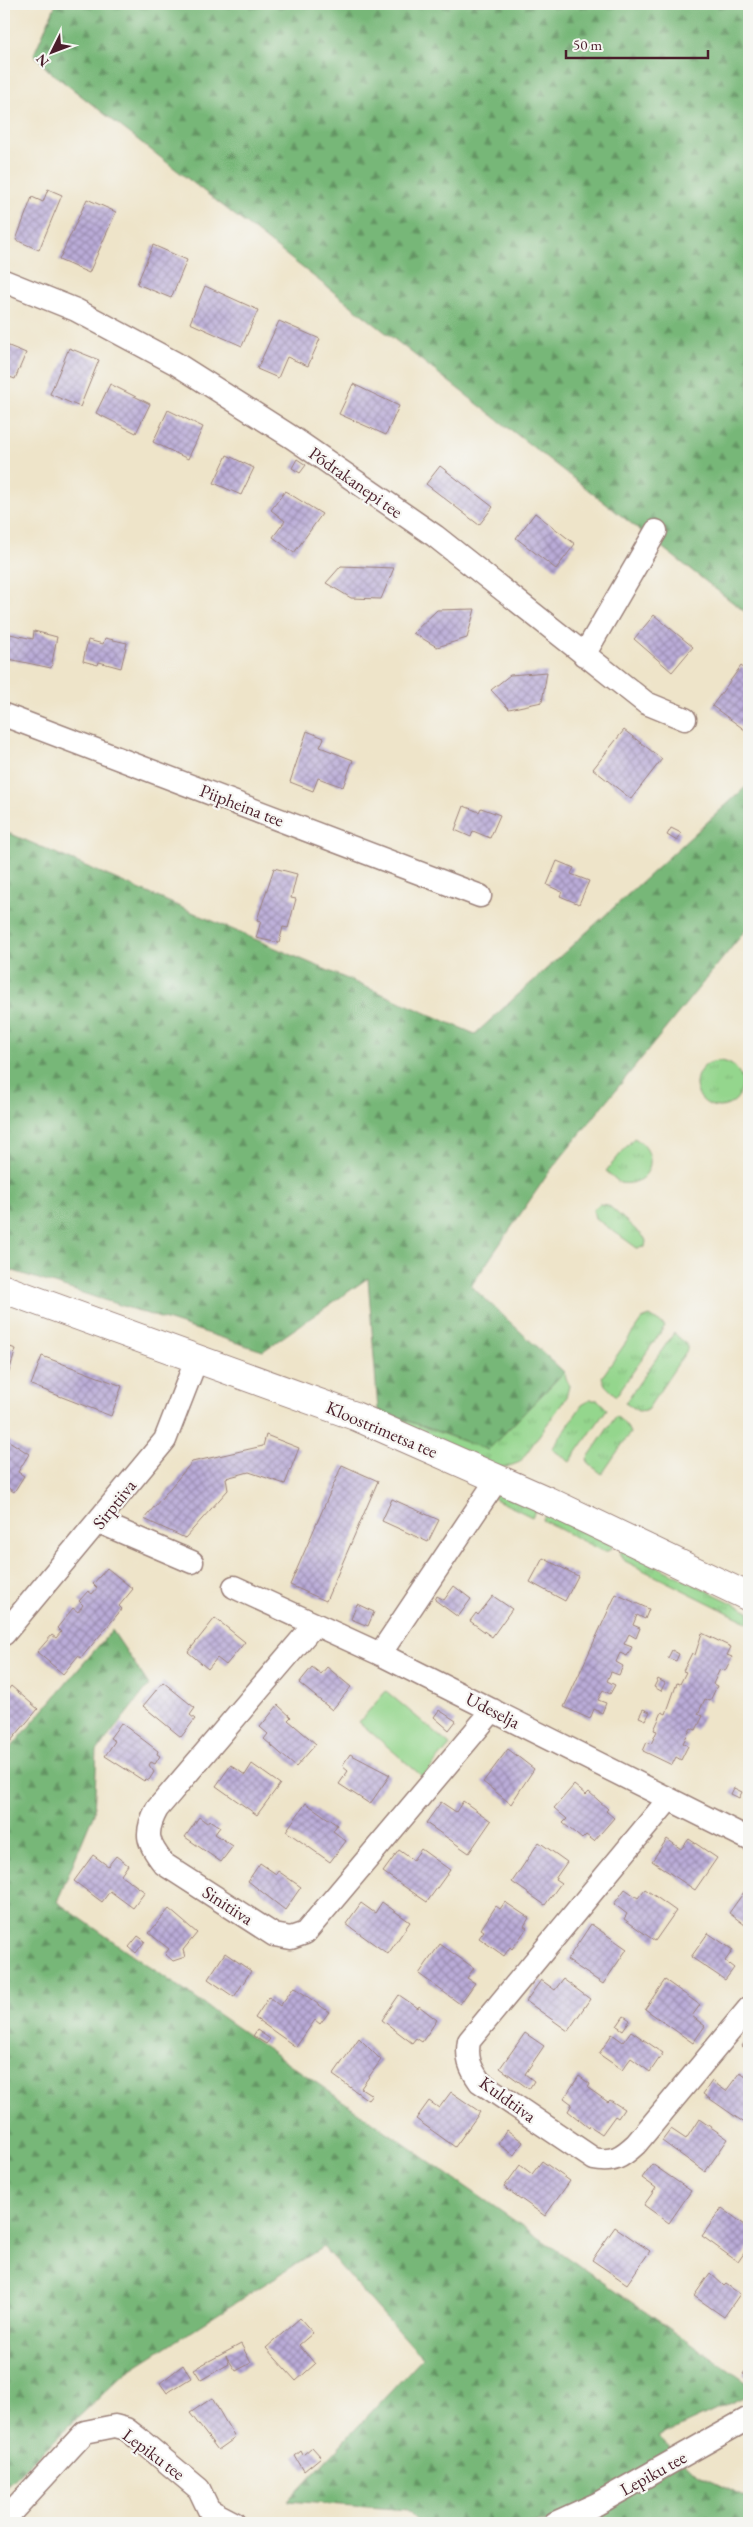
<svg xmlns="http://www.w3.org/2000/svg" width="753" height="2527" font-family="'EB Garamond',serif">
<defs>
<pattern id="grass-tufts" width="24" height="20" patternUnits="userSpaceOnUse" patternTransform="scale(1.25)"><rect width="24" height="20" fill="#94d68d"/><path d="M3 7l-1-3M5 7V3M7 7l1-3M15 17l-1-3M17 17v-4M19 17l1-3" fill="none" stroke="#81b77a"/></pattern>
<pattern id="forest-firs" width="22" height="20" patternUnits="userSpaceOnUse" patternTransform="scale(1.25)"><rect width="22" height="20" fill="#77b778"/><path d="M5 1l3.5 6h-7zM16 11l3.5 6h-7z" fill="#649463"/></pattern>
<pattern id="building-cross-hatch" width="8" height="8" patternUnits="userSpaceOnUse" patternTransform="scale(1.25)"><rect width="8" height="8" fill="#baacd8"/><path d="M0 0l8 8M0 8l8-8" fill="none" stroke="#998baf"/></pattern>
</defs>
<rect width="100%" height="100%" fill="#f6f6f2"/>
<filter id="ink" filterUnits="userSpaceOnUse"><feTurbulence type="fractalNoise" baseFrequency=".02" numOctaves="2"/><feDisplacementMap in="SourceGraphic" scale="10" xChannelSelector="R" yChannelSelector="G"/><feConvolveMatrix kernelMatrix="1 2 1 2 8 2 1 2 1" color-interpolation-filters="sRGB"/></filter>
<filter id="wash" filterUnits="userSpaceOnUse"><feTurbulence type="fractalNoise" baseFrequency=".0096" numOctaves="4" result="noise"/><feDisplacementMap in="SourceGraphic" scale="20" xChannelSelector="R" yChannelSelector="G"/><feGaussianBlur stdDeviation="1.12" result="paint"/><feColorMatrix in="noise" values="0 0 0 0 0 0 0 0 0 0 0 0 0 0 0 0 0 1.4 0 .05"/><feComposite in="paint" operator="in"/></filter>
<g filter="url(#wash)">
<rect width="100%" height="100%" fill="#eee4c9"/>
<!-- grass -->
<path fill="url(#grass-tufts)" stroke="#6f7a5c" d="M696 1084a23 23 0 1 1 46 0a23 23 0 1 1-46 0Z
M634,1138C662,1152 651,1188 620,1183L606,1171Z
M599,1204L608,1205L644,1237L646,1241L645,1247L637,1248L595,1218L593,1210Z
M650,1316L665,1326L616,1396L605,1385L602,1377L642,1319Z
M674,1333L687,1345V1350L647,1410L638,1411L625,1403Z
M564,1372L569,1386L566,1398L520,1462L507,1467H498L385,1416L378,1410L488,1450Z
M590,1400H598L607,1409L570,1462L552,1449L582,1405Z
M616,1416L626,1425L630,1433L602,1474L589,1464L587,1459Z
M498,1492L531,1506L535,1511L532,1517L493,1498Z
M546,1514L614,1546L608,1551H602L542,1520Z
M623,1550L749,1611V1623L625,1561L620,1553Z"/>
<!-- forest -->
<path fill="url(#forest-firs)" stroke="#606b52" d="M56,4H749V615L48,70L34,54Z
M749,784V926L550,1171L471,1286L564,1372L488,1450L378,1410L368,1278L263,1351L4,1268V831L475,1034Z
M112,1630L149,1685L97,1751L94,1813L57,1902L749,2384V2395L658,2437L698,2475L749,2499V2523H420L407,2510L288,2501L422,2358L323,2247L125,2373L4,2488V1756Z"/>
<!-- pitch -->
<path fill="#94d68d" stroke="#6f7a5c" d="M386,1691L450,1745L423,1777L359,1722Z"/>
<g id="blocks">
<!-- building -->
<path fill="url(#building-cross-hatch)" d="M48,189L62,195L39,250L16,240L32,197L43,202Z
M87,199L116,212L89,273L59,260Z
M153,245L187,260L171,298L137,284Z
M205,286L258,310L242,346L190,323Z
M279,321L320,339L308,366L287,357L278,378L257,369Z
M4,344L26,353L15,379L4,375Z
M69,348L99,360L80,407L50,394Z
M110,384L150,404L136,433L96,413Z
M353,384L399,406L386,435L339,414Z
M168,410L203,427L188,459L153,442Z
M227,455L254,468L241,495L214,483Z
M297,459L306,465L300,473L292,468Z
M440,466L493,507L479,525L426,484Z
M285,491L322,514L294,553L273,537L285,521L271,510Z
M535,513L575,544L556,569L516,538Z
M341,566L394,568L381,599L351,598L326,583Z
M475,609L467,638L437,647L413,633L437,610Z
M654,615L693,647L672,672L634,639Z
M34,631L57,637L51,668L4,658L10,634L33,639Z
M105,638L127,643L121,668L99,662L98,665L83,661L88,640L103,644Z
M741,666L749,672V724L745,730L712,706Z
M547,672L542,702L509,709L491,690L510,675Z
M624,730L662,759L631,799L593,769Z
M307,731L324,738L320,747L353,760L343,787L318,778L313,791L290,782Z
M464,806L479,812L481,808L500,815L490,838L473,831L471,837L455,830Z
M671,828L681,833L677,841L667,835Z
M557,861L574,868L571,874L589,881L579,904L560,896L562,892L547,885Z
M274,868L297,874L291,898L296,899L288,928L283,927L279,943L256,938L261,921L257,920Z
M4,1345L16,1349L7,1378L4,1377Z
M42,1356L122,1386L111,1416L31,1385Z
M266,1435L299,1448L285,1484L249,1472L226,1478L228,1490L185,1538L144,1519L192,1462L263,1446Z
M6,1439L29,1454L18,1472L24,1476L14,1492L4,1485V1443Z
M342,1465L378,1481L326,1601L290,1585Z
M392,1499L439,1520L428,1542L382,1521Z
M543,1558L578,1576L565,1601L530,1582Z
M107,1568L133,1589L119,1606L122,1609L81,1658L78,1656L63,1674L37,1652L52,1635L56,1638L61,1632L57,1628L73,1608L78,1612L83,1605L79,1601L88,1591L92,1594L97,1588L93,1584Z
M454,1586L471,1599L458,1617L435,1600L437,1596L444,1600Z
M616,1594L649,1609L645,1619L637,1615L633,1625L640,1628L636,1638L629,1634L624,1644L632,1647L627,1656L620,1653L616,1662L623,1666L619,1675L611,1672L607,1681L615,1685L610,1694L603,1690L598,1700L606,1703L602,1713L594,1709L590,1719L564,1707Z
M493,1596L512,1609L492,1637L470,1621L476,1613L478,1615Z
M357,1604L374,1612L368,1626L351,1619Z
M215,1618L245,1642L226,1665L217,1658L208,1669L188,1652Z
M702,1633L731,1647L727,1655L732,1657L725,1671L720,1669L713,1684L717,1686L710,1701L705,1699L698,1714L703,1716L696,1730L691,1728L683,1743L688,1746L681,1760L676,1757L672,1765L643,1751L647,1742L651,1744L657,1731L654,1730L662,1712L666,1714L677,1683L680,1684L686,1672L683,1671L692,1653L695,1655Z
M672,1650L679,1654L676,1661L668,1658Z
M312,1667L321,1674L327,1667L351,1687L332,1710L299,1683Z
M658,1679L665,1683L661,1691L654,1687Z
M163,1682L195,1708L190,1715L195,1719L181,1737L143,1706Z
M11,1686L38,1709L4,1749V1695Z
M278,1705L291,1717L288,1720L316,1744L296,1767L264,1739L268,1734L260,1727Z
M643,1709L650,1712L646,1720L639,1717Z
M439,1710L456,1721L449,1730L434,1717Z
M121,1723L158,1751L157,1754L160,1756L155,1764L151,1762L149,1765L154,1772L149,1780L146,1779L144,1781L105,1756L115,1741L110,1738Z
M508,1749L534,1769L511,1804L483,1782Z
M350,1754L390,1775L370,1804L339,1784L348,1771L342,1766Z
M252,1764L280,1784L257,1815L216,1786L231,1765L245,1775Z
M574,1785L586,1795L589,1792L608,1809L606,1811L614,1818L594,1841L586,1835L582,1839L563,1823L567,1819L554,1808Z
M734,1788L742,1792L739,1798L731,1794Z
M463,1801L491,1821L469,1853L426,1823L441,1802L456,1812Z
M306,1803L337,1825L333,1831L346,1841L330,1862L286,1831Z
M199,1817L207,1823L209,1820L220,1827L215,1834L233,1846L221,1862L185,1837Z
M667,1839L681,1849L689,1839L717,1858L695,1890L652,1861Z
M539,1842L567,1862L555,1879L561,1883L545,1905L512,1882Z
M421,1849L450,1870L427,1902L383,1872L399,1850L413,1860Z
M93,1855L108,1866L116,1856L128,1865L121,1875L145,1892L133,1908L110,1891L102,1902L74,1881Z
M260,1863L276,1874L278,1871L301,1887L285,1910L248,1881Z
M749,1885V1928L729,1913Z
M625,1889L638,1898L645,1889L676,1911L655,1941L624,1919L627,1914L614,1904Z
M382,1902L410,1922L388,1954L346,1924L361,1903L375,1913Z
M505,1902L529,1918L524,1926L527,1928L512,1949L510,1947L504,1956L479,1938L484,1931L481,1929L496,1906L500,1909Z
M169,1909L197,1933L183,1950L185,1957L173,1961L165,1954L169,1949L149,1933Z
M591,1924L627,1949L603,1984L567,1960Z
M708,1933L733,1950L725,1961L734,1968L725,1980L691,1957Z
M138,1936L145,1941L136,1953L129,1947Z
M440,1944L474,1968L467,1978L475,1983L460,2004L419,1974Z
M225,1953L251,1971L234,1997L208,1979Z
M563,1979L590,1999L568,2031L526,2001L541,1980L555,1990Z
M665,1980L700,2005L692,2016L705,2026L693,2043L645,2009Z
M294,1987L329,2012L320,2024L315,2020L296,2047L255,2018L269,1997L280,2006Z
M399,1995L418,2008L419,2006L437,2020L422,2042L416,2038L412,2043L382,2020Z
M624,2016L630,2020L623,2030L617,2026Z
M257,2030L270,2039L266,2044L253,2036Z
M631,2031L663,2053L650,2072L631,2058L622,2070L599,2054L612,2034L623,2042Z
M525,2033L544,2046L525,2074L534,2081L529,2089L500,2068Z
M749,2036V2051L742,2046Z
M359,2038L381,2060L361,2088L372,2095L368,2100L333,2075Z
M740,2072L749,2078V2119L746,2124L703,2094L712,2081L726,2091Z
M579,2076L590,2084L588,2088L608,2102L610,2100L624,2109L618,2118L615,2116L602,2134L590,2126L589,2128L568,2111L572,2104L564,2098Z
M451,2092L480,2112L455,2147L416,2119L429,2101L439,2108Z
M699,2119L728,2139L705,2172L662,2141L671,2129L686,2139Z
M507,2130L523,2142L514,2155L498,2144Z
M542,2161L570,2181L545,2216L504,2187L520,2165L532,2174Z
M652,2164L691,2191L669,2223L644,2205L656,2188L642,2178Z
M722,2208L749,2228V2246L738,2262L702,2236Z
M615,2227L650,2251L627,2284L592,2260Z
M710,2273L724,2286L726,2284L740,2294L724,2317L694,2296Z
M300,2318L313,2333L299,2345L315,2364L296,2381L266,2348Z
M241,2344L251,2363L236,2371L226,2356L229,2364L201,2380L194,2369Z
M183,2365L191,2378L167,2393L160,2383Z
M748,2367L749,2368V2379L743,2374Z
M212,2398L235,2438L218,2450L190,2413Z
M312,2447L321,2457L304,2471L295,2456L301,2451L303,2455Z"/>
</g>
</g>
<g filter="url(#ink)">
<use href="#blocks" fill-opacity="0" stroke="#9c827a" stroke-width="1"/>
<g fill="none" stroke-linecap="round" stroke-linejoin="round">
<!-- street casing -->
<g stroke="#9c827a" stroke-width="25">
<path id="street" d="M4,281L76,310L175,363L293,438L435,536L646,703L685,719
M584,655L656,531
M4,715L480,896
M99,1522L192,1562
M234,1587L380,1654L749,1839
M314,1625L157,1809C144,1833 147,1843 164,1864L274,1935L291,1938L305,1933L493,1710
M4,1634L165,1440L197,1358
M380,1654L498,1478
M669,1799L469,2041C466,2058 470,2068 480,2082L594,2159C613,2163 622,2157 636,2144L749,2008
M4,2520L85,2432L115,2426L126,2429L139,2439L199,2489L209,2510L234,2523
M555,2523L597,2504L749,2418"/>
</g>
<!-- secondary casing -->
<g stroke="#9c827a" stroke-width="30">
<path id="secondary" d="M4,1289L355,1416L548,1501L749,1597"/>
</g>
<!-- street -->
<use href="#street" stroke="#fff" stroke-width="22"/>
<!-- secondary -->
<use href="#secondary" stroke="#fff" stroke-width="28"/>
</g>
</g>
<g text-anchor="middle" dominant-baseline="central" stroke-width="4.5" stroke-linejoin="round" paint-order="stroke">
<!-- street labels -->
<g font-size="18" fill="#4a1f2b" stroke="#f6f6f2">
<text transform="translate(356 482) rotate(35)">Põdrakanepi tee</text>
<text transform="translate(242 805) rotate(21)">Piipheina tee</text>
<text transform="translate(382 1429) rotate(23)">Kloostrimetsa tee</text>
<text transform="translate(114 1504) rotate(-51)">Sirptiiva</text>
<text transform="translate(493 1710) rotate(27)">Udeselja</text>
<text transform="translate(228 1905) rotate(33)">Sinitiiva</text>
<text transform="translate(508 2099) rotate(36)">Kuldtiiva</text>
<text transform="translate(154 2454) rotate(37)">Lepiku tee</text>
<text transform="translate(653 2473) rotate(-29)">Lepiku tee</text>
</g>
</g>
<!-- margin -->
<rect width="753" height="2527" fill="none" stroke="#f6f6f2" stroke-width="20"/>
<!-- north arrow -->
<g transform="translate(52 52) rotate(228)" stroke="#f6f6f2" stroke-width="4" paint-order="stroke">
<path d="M0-4L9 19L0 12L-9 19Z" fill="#4a1f2b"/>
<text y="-8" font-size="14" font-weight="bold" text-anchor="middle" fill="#4a1f2b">N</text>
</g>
<!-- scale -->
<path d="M566 50v8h142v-8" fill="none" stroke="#4a1f2b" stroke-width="2.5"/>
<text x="573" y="50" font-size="15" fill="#4a1f2b" stroke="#f6f6f2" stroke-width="4" paint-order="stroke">50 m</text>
</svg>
